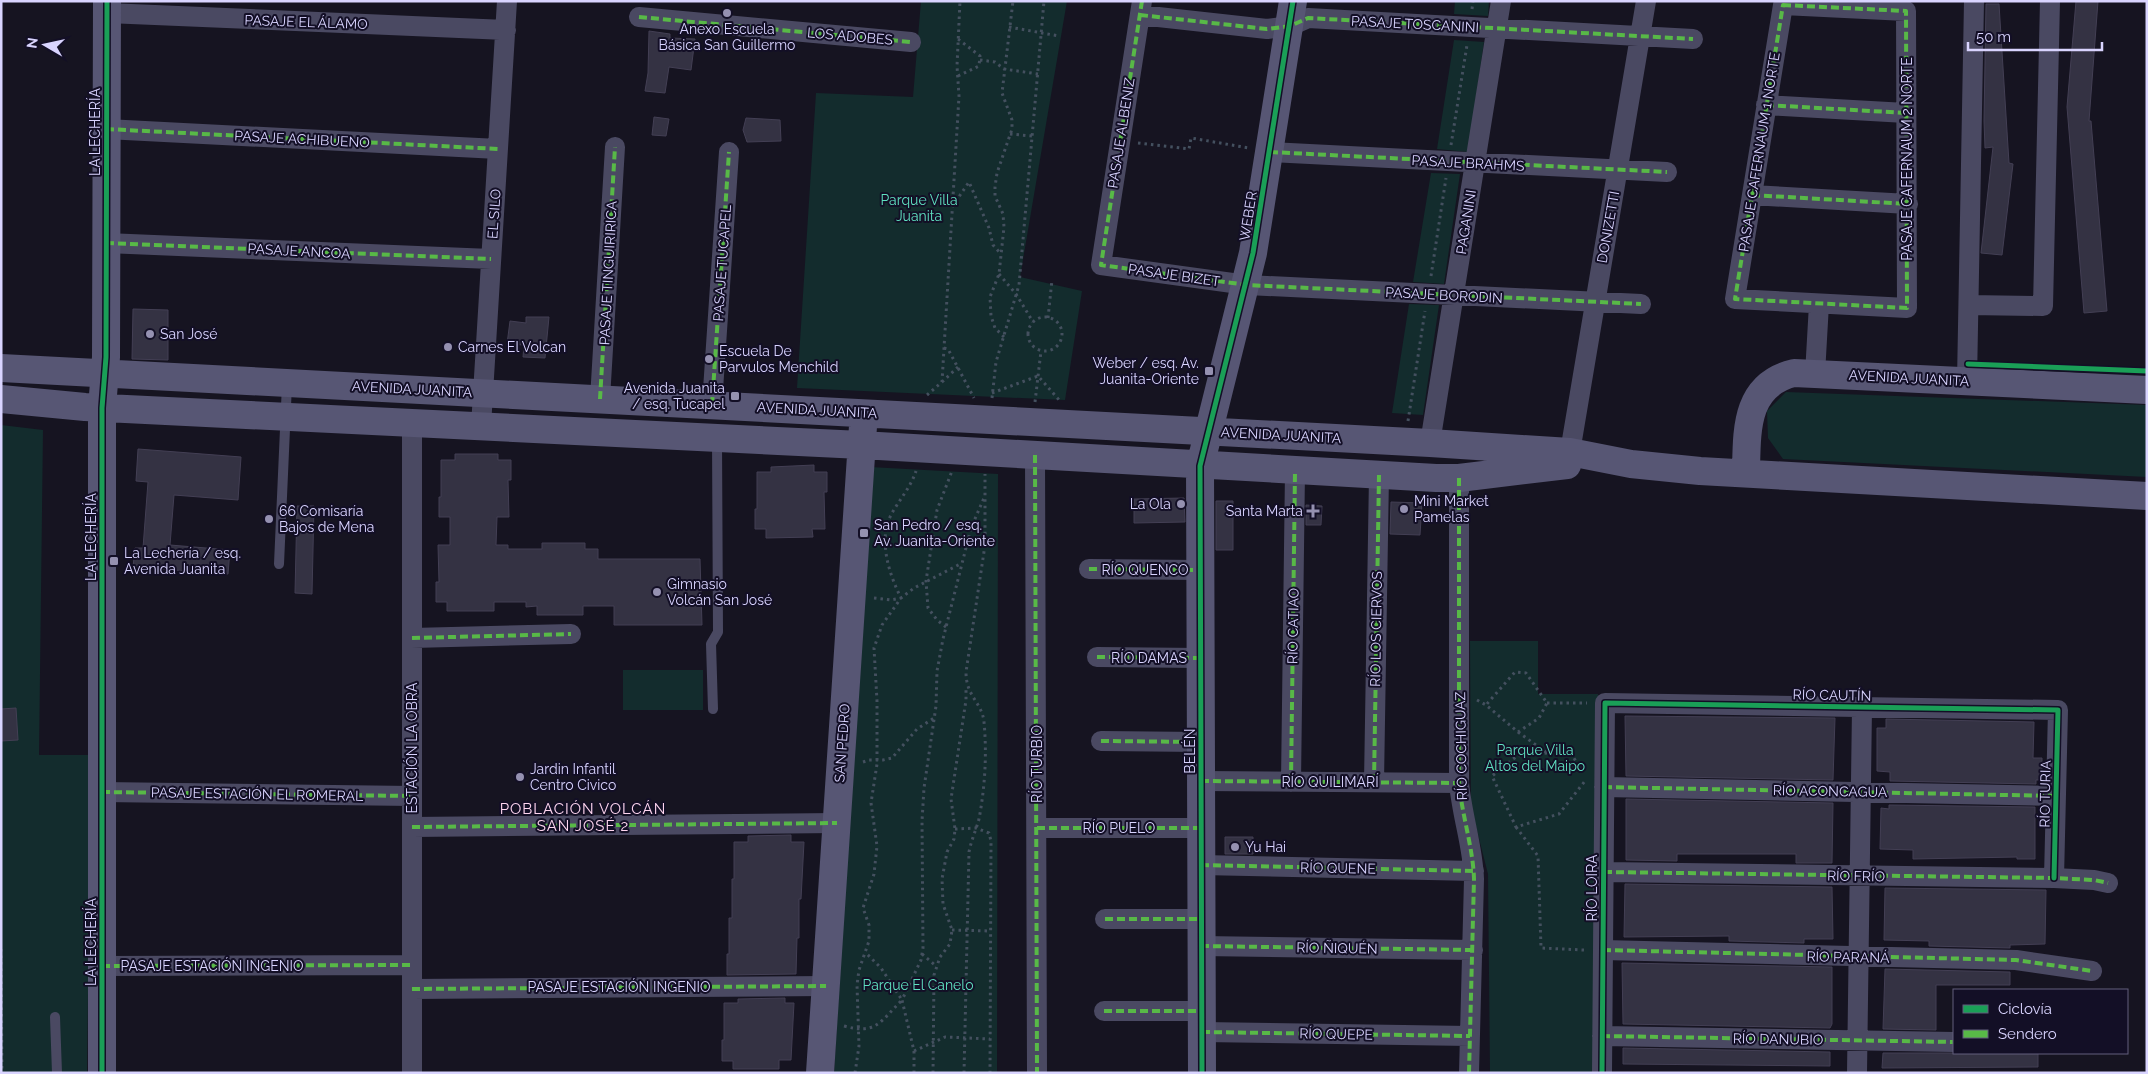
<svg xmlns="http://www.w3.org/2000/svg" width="2148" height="1074" font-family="Raleway,sans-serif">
<rect width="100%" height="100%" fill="#161421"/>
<!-- green -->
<path fill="#132c2d" d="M921,1H1067L1020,277L1082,291L1065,400L797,388L816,93L913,97Z
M1455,1H1489L1488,16L1454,14Z
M1454,40L1484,42L1468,152L1437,149Z
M1431,173L1460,174L1444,284L1413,282Z
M1409,304L1439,305L1423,415L1392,413Z
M1786,392L2147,405V477L1783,459L1768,438L1767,411Z
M1,425L43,430L39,755H91L87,1073H1Z
M870,467L998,474L997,1073H834Z
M1470,641H1538V694H1598L1596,1073H1490L1488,874L1471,807Z
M623,670H703V710H623Z"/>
<!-- building -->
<path fill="#343243" stroke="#433f54" d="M2076,1H2098L2089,121H2091L2107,311L2084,313L2067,107Z
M1986,4H1999L2009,163L2013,164L2002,255L1981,253L1993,147L1985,148L1984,121Z
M649,31L670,34V38L695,39L691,70L669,67L665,93L645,91L648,73Z
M654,117L669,119L666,136L652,135Z
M746,118L780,120L781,141L747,142L743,130Z
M133,309L168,310V360L132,359Z
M526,317H549L545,358L523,357L524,345L507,344L510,321L526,323Z
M138,449L241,457L238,500L174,495L170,545L230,550L228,574L133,567L135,548H143L148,482L136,481Z
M455,454H498V460H511V480H508L509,517H497L496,545H508V549H542V543H585V549H598V559H700L702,625H614V606H583V615H537V606L526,607V602H494V611H447V602H436V582H439L438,545H450V517H439V497H441V460H455Z
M814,465V472H827V492H824L825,529H812L813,537L766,538V529H755V509H757V472H771V467Z
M1184,498L1185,522L1134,523V499Z
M1216,501H1233V550H1216Z
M1391,502L1422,503L1420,535L1390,534Z
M1306,505L1322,506L1321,525H1306Z
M297,506H314L312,594L295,593Z
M16,708L18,740L1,741V709Z
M1625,716L1835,718L1833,780L1626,776Z
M1886,719L2034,722L2033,758H2042V780H2036V784L1890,781V772L1877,771V728H1886Z
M1626,799L1833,803L1832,863H1796V854H1677V861L1626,860Z
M1889,805L2035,807V859H2017V857L1913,859V850L1880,849L1881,808L1889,809Z
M791,835V842H804L801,899H799V938H797L796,974L727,975V954H729V918H732V879H734V842H748V836Z
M1225,837H1253V854H1225Z
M1625,884L1832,887L1833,939H1804V943L1729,941V936L1624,937Z
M1885,888L2046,890L2045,944L2010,945V948L1929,946V941L1884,940Z
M1622,963L1832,967V1024L1830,1028L1623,1024Z
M1885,969L2010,972V985H1936V1030L1883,1029Z
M785,998V1003H794L791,1060H779V1069H733V1061H722V1040H724V1003H738V999Z
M1623,1048L1830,1052V1066L1623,1064Z
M1883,1053H2038V1067L1882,1068Z"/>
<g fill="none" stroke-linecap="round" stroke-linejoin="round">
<!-- path -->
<path stroke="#44505f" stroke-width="3" stroke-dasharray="2.5 4" stroke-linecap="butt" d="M1472,9L1473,1
M1009,27L1059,36
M980,60L995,62L1004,69L1038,74
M958,76L979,66L980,56L958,39
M1010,134L1032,136
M1138,143L1189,149L1191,138L1249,148
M1451,145L1467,45
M952,207L969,182L989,228L993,245L1001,254
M999,274L1016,294L1033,322
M1431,276L1446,178
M1028 334a17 17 0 1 1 34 0a17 17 0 1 1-34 0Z
M1048,318L1052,280
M1004,337L995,328L991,316L990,297L999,274L1004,227L1003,214L995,196V187L997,173L1012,129V120L1002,93L1013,1
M944,348L948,349L974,398
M942,382L958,367
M992,393L1038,376L1060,401
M927,395L942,382L959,96L957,66L960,1
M992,398L996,362L1019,285L1044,1
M1035,402L1041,351
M1408,421L1425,311
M874,598L891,600L901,598C889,574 878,540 891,515C899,500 911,487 916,471
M946,627L937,620L928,608L926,581L937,510L952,471
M1477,700L1486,705L1518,732L1539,718L1547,703L1526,673L1515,672L1486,705
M1547,703H1587
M1518,732L1547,753L1571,754L1585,774
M1547,753L1517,756L1492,776L1516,827L1559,814L1585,781
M863,762L869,760H883L892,758L917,729L934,718
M1516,827L1538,856L1541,948L1584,950
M955,829L976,828L989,833L991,841L990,1073
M952,930L991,931
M1,949L2,1073
M922,954L936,966
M844,1026C876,1035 880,1022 902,1000L881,968L866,953
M914,1051L945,1037L990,1039
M855,1073L859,1046L857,985L859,970L869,941V925L863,908L874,874L877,846L871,803L877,764V701L874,648L882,625L901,598L914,588L962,563
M914,1073V1051L902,1000L921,960L923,948L922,821L924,788L936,706L937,671L943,639L971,528L984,498
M933,1073L934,975L940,957L950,944L952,930L943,904L942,879L947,852L954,839L955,829L951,799L966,700V687
M964,1073L969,852C971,841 976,830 979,819C985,787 987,754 984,722C982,702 966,697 966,672L985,545V474"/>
<!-- lane -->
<path stroke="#4a4962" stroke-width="10" d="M279,564L287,384
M713,709L711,644L718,632L717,439
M55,1017L57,1073"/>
<!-- street -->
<path stroke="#4a4962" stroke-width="20" d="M1142,1L1101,265L1247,285L1641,304
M1783,5L1906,11L1907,308L1735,299Z
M107,13L506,30
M1140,15L1267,29L1290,26L1308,18L1693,39
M639,17L911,42
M1766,105L1906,113
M106,129L498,149
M1270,152L1667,172
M1752,195L1908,204
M106,243L491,259
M1969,305L2043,306L2050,1
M1815,374L1819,304
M1967,381L1974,1
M600,399L615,147
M712,405L729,152
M412,423V1073
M481,426L507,1
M1430,443L1501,1
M1570,452L1646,1
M1035,455L1037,1073
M1459,478V783C1462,816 1473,847 1474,879L1469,1073
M1089,569L1200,570
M412,638L571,634
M1097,657L1201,658
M1101,741L1201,742
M1201,781L1459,783
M1291,782L1295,471
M1374,782L1379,475
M1604,787L2056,796
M102,792L412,796
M412,827L837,823
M1037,828H1201
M1201,865L1474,871
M1604,872L2054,878L2094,880L2108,883
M1105,919H1201
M1201,946L1473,950
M1603,950L2016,960L2092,971
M102,966L412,965
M412,989L826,986
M1104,1011H1202
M1202,1032L1470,1036
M1602,1036L1954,1042
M1602,1073L1605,703L2058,710L2054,878
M1857,1073L1862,707"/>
<!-- secondary -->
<path stroke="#575674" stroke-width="28" d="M1,368L1430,443L1570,452L1631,464L1700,471L2147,496
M1,399L85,407L861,445L1436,478H1459L1567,465
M1746,473C1747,432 1744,385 1794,373L2147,390
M102,1073V408L106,357L107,1
M820,1073L863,426
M1202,1073L1200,466L1253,253L1293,1"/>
<!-- quiet -->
<path stroke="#58b947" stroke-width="4" stroke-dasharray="8 4" stroke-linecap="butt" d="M1142,1L1101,265L1247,285L1641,304
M1783,5L1906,11L1907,308L1735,299Z
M1140,15L1267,29L1290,26L1308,18L1693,39
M639,17L911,42
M1766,105L1906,113
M106,129L498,149
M1270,152L1667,172
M1752,195L1908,204
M106,243L491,259
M600,399L615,147
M712,405L729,152
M1035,455L1037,1073
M1459,478V783C1462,816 1473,847 1474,879L1469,1073
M1089,569L1200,570
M412,638L571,634
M1097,657L1201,658
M1101,741L1201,742
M1201,781L1459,783
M1291,782L1295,471
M1374,782L1379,475
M1604,787L2056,796
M102,792L412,796
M412,827L837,823
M1037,828H1201
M1201,865L1474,871
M1604,872L2054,878L2094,880L2108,883
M1105,919H1201
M1201,946L1473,950
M1603,950L2016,960L2092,971
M102,966L412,965
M412,989L826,986
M1104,1011H1202
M1202,1032L1470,1036
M1602,1036L1954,1042"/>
<!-- cycleway casing -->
<g stroke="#130f26" stroke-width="8">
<path id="cycleway" d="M1968,364L2147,371
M102,1073V408L106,357L107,1
M1202,1073L1200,466L1253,253L1293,1
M1602,1073L1605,703L2058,710L2054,878"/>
</g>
<!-- cycleway -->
<use href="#cycleway" stroke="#1a9f57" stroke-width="5"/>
</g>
<!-- markers -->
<g fill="#9591b1" stroke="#130f26" stroke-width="2">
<circle cx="727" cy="13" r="5"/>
<circle cx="150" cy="334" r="5"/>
<circle cx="448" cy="347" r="5"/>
<circle cx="709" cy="359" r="5"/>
<rect x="1204" y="366" width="10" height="10" rx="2.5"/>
<rect x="730" y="391" width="10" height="10" rx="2.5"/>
<circle cx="1181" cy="504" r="5"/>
<circle cx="1404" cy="509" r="5"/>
<path d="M1310.5 503.5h5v5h5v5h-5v5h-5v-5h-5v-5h5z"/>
<circle cx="269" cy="519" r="5"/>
<rect x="859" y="528" width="10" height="10" rx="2.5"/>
<rect x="109" y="556" width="10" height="10" rx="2.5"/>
<circle cx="657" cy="592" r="5"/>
<circle cx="520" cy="777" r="5"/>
<circle cx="1235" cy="847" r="5"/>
</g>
<g text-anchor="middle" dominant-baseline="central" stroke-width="4" stroke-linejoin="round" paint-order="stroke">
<!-- street labels -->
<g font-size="14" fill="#d9d4ff" stroke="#130f26">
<text transform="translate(306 22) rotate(2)">PASAJE EL ÁLAMO</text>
<text transform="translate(1415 24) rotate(3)">PASAJE TOSCANINI</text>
<text transform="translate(850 36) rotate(5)">LOS ADOBES</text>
<text transform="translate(95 132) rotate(-90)">LA LECHERÍA</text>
<text transform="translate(1121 133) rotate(-81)">PASAJE ALBENIZ</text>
<text transform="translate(302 139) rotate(3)">PASAJE ACHIBUENO</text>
<text transform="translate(1759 152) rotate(-81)">PASAJE CAFERNAUM 1 NORTE</text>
<text transform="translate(1907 159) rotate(-90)">PASAJE CAFERNAUM 2 NORTE</text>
<text transform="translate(1468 163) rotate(3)">PASAJE BRAHMS</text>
<text transform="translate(494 214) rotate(-86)">EL SILO</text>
<text transform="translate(1248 216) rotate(-81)">WEBER</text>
<text transform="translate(1466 222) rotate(-81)">PAGANINI</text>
<text transform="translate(1608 227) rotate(-80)">DONIZETTI</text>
<text transform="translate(299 251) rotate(3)">PASAJE ANCOA</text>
<text transform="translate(722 263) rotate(-86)">PASAJE TUCAPEL</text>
<text transform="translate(608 273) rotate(-87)">PASAJE TINGUIRIRICA</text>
<text transform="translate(1174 275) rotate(8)">PASAJE BIZET</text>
<text transform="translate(1444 295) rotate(3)">PASAJE BORODIN</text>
<text transform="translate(1909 378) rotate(3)">AVENIDA JUANITA</text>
<text transform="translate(412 389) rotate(3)">AVENIDA JUANITA</text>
<text transform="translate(817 410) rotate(3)">AVENIDA JUANITA</text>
<text transform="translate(1281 435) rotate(3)">AVENIDA JUANITA</text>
<text transform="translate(91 537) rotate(-90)">LA LECHERÍA</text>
<text x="1145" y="570">RÍO QUENCO</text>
<text transform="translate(1293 626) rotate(-89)">RÍO CATIAO</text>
<text transform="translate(1376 629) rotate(-89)">RÍO LOS CIERVOS</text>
<text x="1149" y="658">RÍO DAMAS</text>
<text transform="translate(1832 695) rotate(1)">RÍO CAUTÍN</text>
<text transform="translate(842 743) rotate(-86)">SAN PEDRO</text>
<text transform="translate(1461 746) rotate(-91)">RÍO COCHIGUAZ</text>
<text transform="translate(412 748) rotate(-90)">ESTACIÓN LA OBRA</text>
<text transform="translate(1190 751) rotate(-90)">BELÉN</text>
<text transform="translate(1037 764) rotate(-90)">RÍO TURBIO</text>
<text x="1330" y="782">RÍO QUILIMARÍ</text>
<text transform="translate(1830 791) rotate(1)">RÍO ACONCAGUA</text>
<text transform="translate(257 794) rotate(1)">PASAJE ESTACIÓN EL ROMERAL</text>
<text transform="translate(2045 794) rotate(-89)">RÍO TURIA</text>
<text x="1119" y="828">RÍO PUELO</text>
<text transform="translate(1338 868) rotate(1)">RÍO QUENE</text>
<text transform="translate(1856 876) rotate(1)">RÍO FRÍO</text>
<text transform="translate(1592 888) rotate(-90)">RÍO LOIRA</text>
<text transform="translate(91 942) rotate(-90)">LA LECHERÍA</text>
<text transform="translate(1337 948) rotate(1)">RÍO ÑIQUÉN</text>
<text transform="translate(1848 957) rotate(1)">RÍO PARANÁ</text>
<text x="212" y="966">PASAJE ESTACIÓN INGENIO</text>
<text x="619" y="987">PASAJE ESTACIÓN INGENIO</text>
<text transform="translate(1336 1034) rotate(1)">RÍO QUEPE</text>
<text transform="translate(1778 1039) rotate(1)">RÍO DANUBIO</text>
</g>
<!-- poi labels -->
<g font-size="14" fill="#d9d4ff" stroke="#130f26" text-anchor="start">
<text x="727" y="29" text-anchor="middle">Anexo Escuela<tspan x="727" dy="16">Básica San Guillermo</tspan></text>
<text x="160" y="334">San José</text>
<text x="458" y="347">Carnes El Volcan</text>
<text x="719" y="351">Escuela De<tspan x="719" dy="16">Parvulos Menchild</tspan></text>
<text x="1199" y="363" text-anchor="end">Weber / esq. Av.<tspan x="1199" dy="16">Juanita-Oriente</tspan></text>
<text x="725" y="388" text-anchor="end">Avenida Juanita<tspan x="725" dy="16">/ esq. Tucapel</tspan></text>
<text x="1414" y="501">Mini Market<tspan x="1414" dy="16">Pamelas</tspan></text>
<text x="1171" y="504" text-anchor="end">La Ola</text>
<text x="279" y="511">66 Comisaría<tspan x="279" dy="16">Bajos de Mena</tspan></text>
<text x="1303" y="511" text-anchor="end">Santa Marta</text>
<text x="874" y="525">San Pedro / esq.<tspan x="874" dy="16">Av. Juanita-Oriente</tspan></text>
<text x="124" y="553">La Lechería / esq.<tspan x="124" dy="16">Avenida Juanita</tspan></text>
<text x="667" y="584">Gimnasio<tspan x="667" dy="16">Volcán San José</tspan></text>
<text x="530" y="769">Jardin Infantil<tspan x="530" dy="16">Centro Civico</tspan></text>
<text x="1245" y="847">Yu Hai</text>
</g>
<!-- park labels -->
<g font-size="14" fill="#5fe0c0" stroke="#130f26">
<text x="919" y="200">Parque Villa<tspan x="919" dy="16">Juanita</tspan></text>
<text x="1535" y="750">Parque Villa<tspan x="1535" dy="16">Altos del Maipo</tspan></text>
<text x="918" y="985">Parque El Canelo</text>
</g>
<!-- neighbourhood labels -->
<g font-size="15" letter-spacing="1" fill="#ffd6f0" stroke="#130f26">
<text x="583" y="809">POBLACIÓN VOLCÁN<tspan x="583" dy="17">SAN JOSÉ 2</tspan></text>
</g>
</g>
<!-- border -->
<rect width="2148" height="1074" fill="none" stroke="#d9d4ff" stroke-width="5"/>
<!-- legend -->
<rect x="1953" y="989" width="175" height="65" fill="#130f26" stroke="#625e7d"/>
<rect x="1963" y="1005" width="25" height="8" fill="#1a9f57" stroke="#625e7d"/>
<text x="1998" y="1014" font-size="15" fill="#d9d4ff">Ciclovía</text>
<rect x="1963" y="1030" width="25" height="8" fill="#58b947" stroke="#625e7d"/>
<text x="1998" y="1039" font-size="15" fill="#d9d4ff">Sendero</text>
<!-- north arrow -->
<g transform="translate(45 45) rotate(279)" stroke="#130f26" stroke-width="4" paint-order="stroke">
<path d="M0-4L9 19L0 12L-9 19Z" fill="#d9d4ff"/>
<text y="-8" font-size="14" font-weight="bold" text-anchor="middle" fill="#d9d4ff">N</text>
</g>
<!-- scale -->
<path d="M1968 42v8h134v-8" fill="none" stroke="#d9d4ff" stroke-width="2.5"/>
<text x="1976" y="42" font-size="15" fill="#d9d4ff" stroke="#130f26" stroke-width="4" paint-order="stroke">50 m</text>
</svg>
